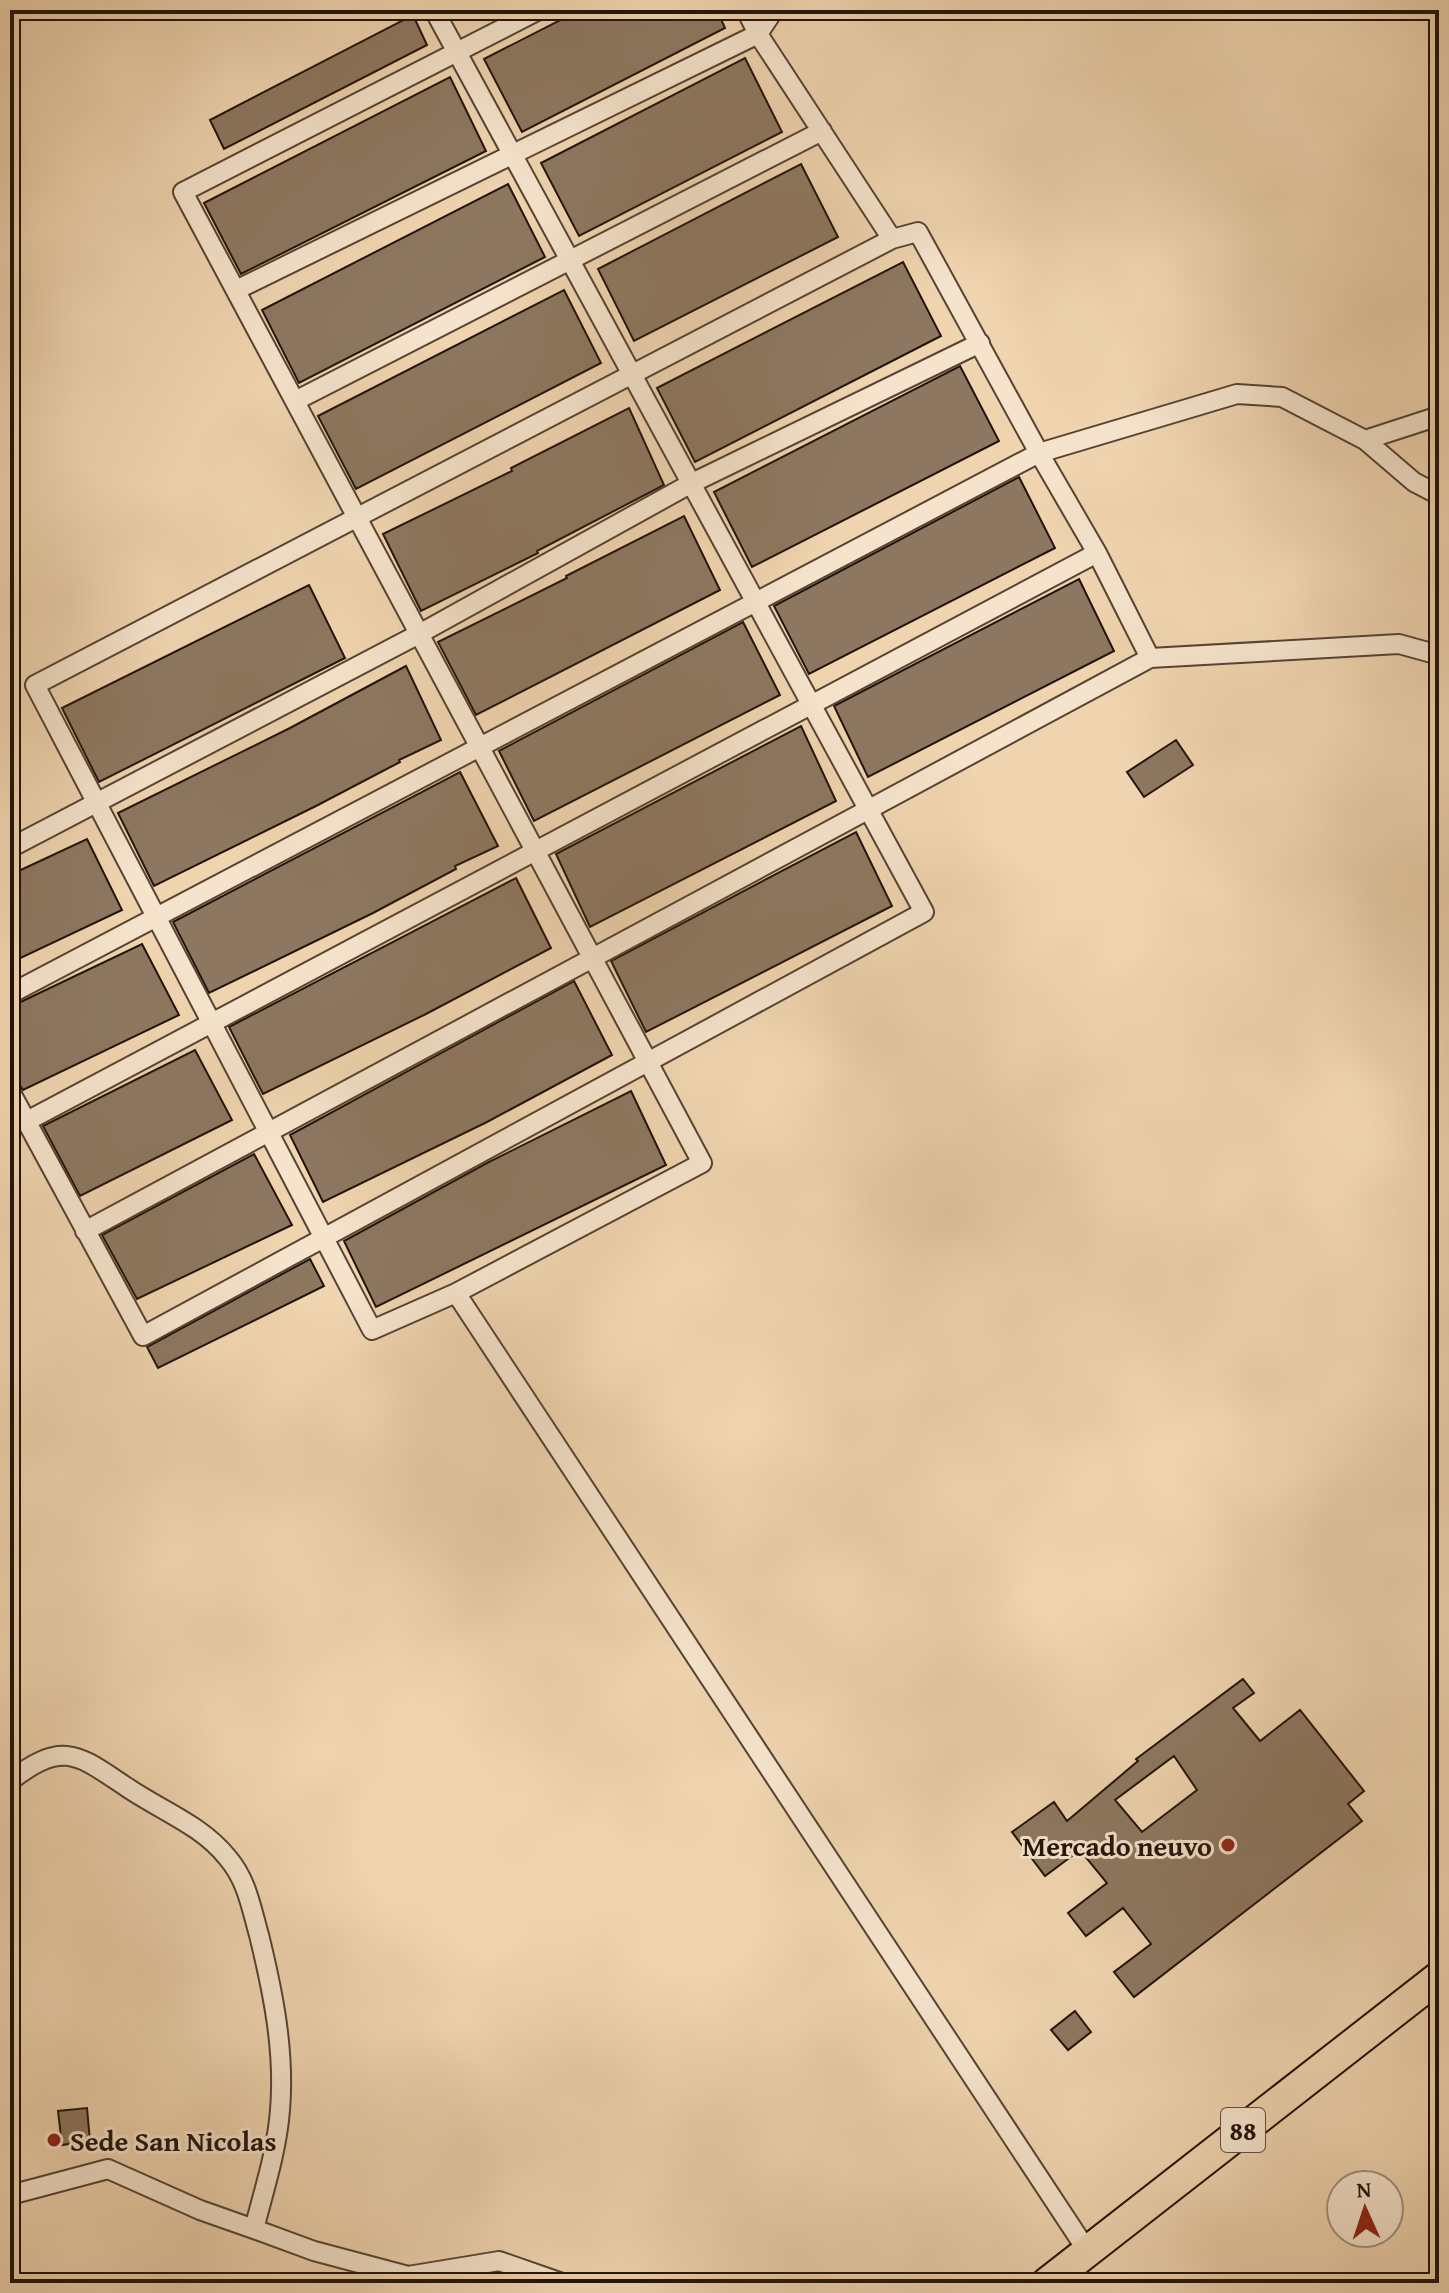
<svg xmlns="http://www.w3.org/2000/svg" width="1449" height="2293" font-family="'Gentium Book Plus',serif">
<rect width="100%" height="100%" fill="#efd4af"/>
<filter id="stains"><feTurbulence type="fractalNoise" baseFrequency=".0025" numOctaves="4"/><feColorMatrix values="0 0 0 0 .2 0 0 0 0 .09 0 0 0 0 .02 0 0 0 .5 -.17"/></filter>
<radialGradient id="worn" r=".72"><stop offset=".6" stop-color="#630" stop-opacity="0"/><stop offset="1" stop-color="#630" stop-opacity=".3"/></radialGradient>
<!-- building -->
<path fill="#8d7760" stroke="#22130a" stroke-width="2" fill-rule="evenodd" d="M580,10H717L725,28L522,132L484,59Z
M413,15L427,45L224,149L210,120Z
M745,58L782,132L579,236L541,163Z
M450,77L486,151L241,274L204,203Z
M801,164L838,237L634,341L598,269Z
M508,184L545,257L299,383L262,310Z
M903,262L941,336L695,462L657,388Z
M564,290L601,363L356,489L318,416Z
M960,366L999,441L752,567L714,492Z
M629,408L664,485L537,551L538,553L421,611L383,534L512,471L511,468Z
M1019,477L1055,548L809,674L774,606Z
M684,516L720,590L476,715L438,642L567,578L566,576Z
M1079,579L1114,651L868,777L834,706Z
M309,585L345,658L99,782L62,708Z
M743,622L780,695L534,821L499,751Z
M406,666L441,740L399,760L400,762L316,806L154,886L118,813L290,728Z
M801,726L836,801L590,927L556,854Z
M1176,740L1193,765L1144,797L1127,772Z
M460,772L498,846L455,866L456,869L373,913L209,993L173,922Z
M856,832L892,906L646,1032L611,961Z
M87,839L122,910L10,963V875Z
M516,878L551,948L426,1014L263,1094L229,1027Z
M142,944L179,1015L23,1090L17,1081L10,1079V1007Z
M574,981L612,1055L487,1122L323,1202L290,1135Z
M195,1050L232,1120L80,1196L43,1126Z
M631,1091L666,1165L376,1307L344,1241L487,1163Z
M254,1154L292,1225L137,1299L102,1235Z
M310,1259L324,1286L158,1368L147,1347Z
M1243,1679L1254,1693L1233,1708L1260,1741L1300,1710L1364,1791L1348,1804L1362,1821L1134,1997L1114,1972L1151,1944L1123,1908L1086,1936L1068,1913L1107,1883L1080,1850L1045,1876L1012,1832L1054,1802L1067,1821L1138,1761L1136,1759ZM1174,1756L1197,1790L1142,1832L1115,1800Z
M1075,2011L1091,2032L1068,2050L1051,2030Z
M87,2108L90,2141L62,2145L58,2111Z"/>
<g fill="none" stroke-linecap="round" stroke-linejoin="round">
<!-- minor casing -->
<g stroke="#554333" stroke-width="22">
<path id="minor" d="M539,10L183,192C356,515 529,839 702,1163L456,1293L372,1330L35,685L892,239
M746,10L758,34L892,239L918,232L1039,453L1097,553L1150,658
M236,290L758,34L774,10
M295,401L822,131
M1365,440L1414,482L1439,495
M10,848L419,634L690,484L980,343
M10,994L1039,453L1237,394L1282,397L1365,440L1439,416
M10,1091L143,1336L924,912L434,10
M27,1121L1097,553
M85,1231L1150,658L1399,644L1439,655
M456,1293L1088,2252
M10,1781C64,1739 78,1755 128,1788C162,1811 201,1825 227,1857C247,1880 251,1907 259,1935C273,1992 285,2051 280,2110C277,2150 264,2190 254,2229
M10,2195L108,2169L200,2210L254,2229L314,2251L408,2276L499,2261L562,2283"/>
</g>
<!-- trunk casing -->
<g stroke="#22130a" stroke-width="34">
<path id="trunk" d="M1047,2283L1439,1977"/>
</g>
<!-- minor -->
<use href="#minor" stroke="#f5e3cb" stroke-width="18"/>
<!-- trunk -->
<use href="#trunk" stroke="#efd4af" stroke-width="30"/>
</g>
<!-- markers -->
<g fill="#8f2418" stroke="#f5e3cb" stroke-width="3">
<circle cx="1228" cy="1845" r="8"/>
<circle cx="54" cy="2140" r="8"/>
</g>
<g text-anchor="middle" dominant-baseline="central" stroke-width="6" stroke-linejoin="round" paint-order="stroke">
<!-- shield labels -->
<rect fill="#f5e3cb" stroke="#615144" stroke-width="2" x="1221" y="2108" width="44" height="44" rx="6"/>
<g font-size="26" font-weight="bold" fill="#22130a">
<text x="1243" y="2130">88</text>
</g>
<!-- poi labels -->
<g font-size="28" font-weight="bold" fill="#22130a" stroke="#f5e3cb" text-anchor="end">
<text x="1212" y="1845">Mercado neuvo</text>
<text x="70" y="2140" text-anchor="start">Sede San Nicolas</text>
</g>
</g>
<!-- margin -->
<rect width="1449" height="2293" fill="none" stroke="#efd4af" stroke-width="40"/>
<rect x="12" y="12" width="1425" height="2269" fill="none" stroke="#22130a" stroke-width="4"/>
<rect x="20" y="20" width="1409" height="2253" fill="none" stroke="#22130a" stroke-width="2"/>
<!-- north arrow -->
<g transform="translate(1365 2209) rotate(357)"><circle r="38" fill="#f5e3cb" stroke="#a1907e" stroke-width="2"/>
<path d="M0-6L14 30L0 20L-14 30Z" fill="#8f2418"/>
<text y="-12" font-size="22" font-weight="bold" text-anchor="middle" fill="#22130a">N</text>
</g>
<rect width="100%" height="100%" filter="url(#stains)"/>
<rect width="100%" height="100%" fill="url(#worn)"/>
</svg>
